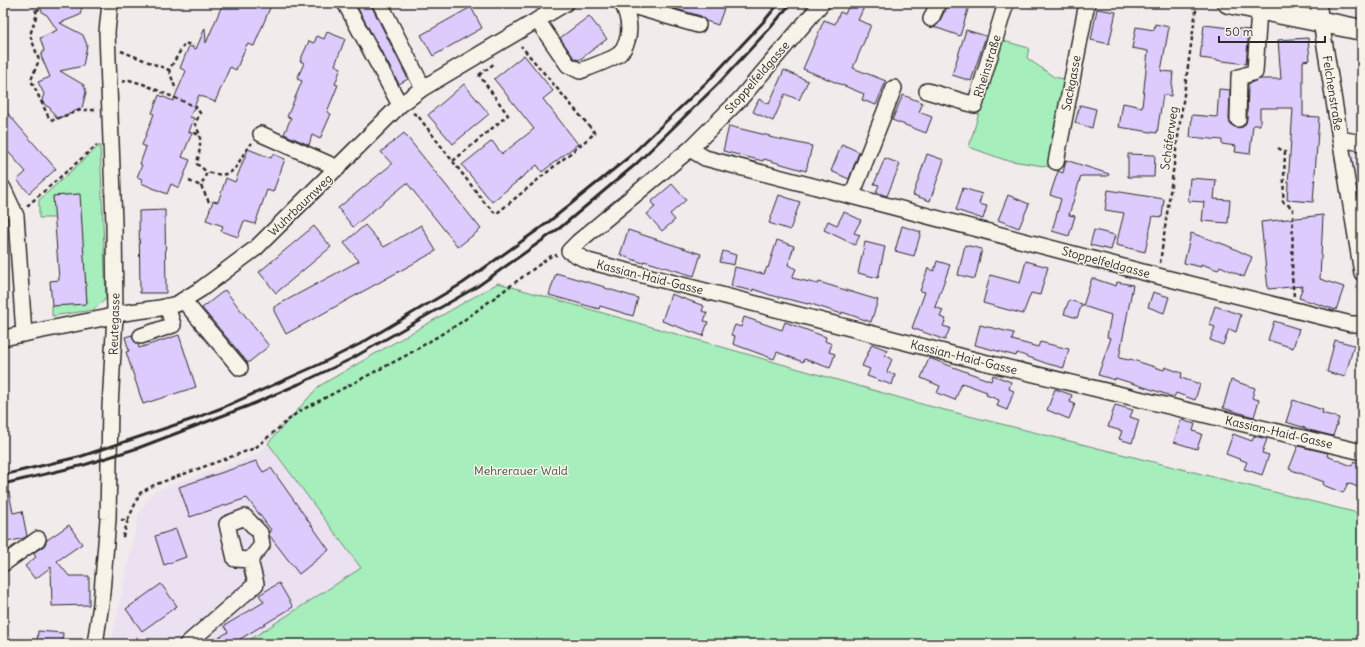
<svg xmlns="http://www.w3.org/2000/svg" width="1365" height="647" font-family="Delius,sans-serif">
<rect width="100%" height="100%" fill="#f2ebec"/>
<filter id="ink" filterUnits="userSpaceOnUse"><feTurbulence type="fractalNoise" baseFrequency=".025" numOctaves="2"/><feDisplacementMap in="SourceGraphic" scale="8" xChannelSelector="R" yChannelSelector="G"/><feConvolveMatrix kernelMatrix="1 2 1 2 8 2 1 2 1" color-interpolation-filters="sRGB"/></filter>
<g filter="url(#ink)">
<!-- built -->
<path fill="#ebe1f1" d="M1341,148L1362,155V273Z
M268,443L361,568L243,644H111L139,512L154,491L259,454Z"/>
<!-- green -->
<path fill="#a6eebb" stroke="#688c73" d="M1000,40L1029,48L1027,58L1054,77L1069,80L1050,167L1005,160L969,147Z
M100,145L106,299L93,310L52,316V306L87,303L79,194L54,196L55,218H39V200Z
M498,283L925,405L1362,514V644H243L361,568L268,443L319,386Z"/>
<!-- building -->
<path fill="#dccbfc" stroke="#2b2b2b" d="M38,3H83L80,15L60,23L83,35L87,45L83,66L60,71L84,85L86,92L82,108L57,119L50,108L45,105L42,100L44,94L38,82L50,77L41,56L44,50L40,38L57,30L47,15L43,13Z
M223,3H272L254,46L247,44L236,70L230,67L215,102L199,95L190,117L194,118L189,132L192,133L182,157L190,160L179,188L171,184L167,194L141,183L142,179L137,177L142,165L140,164L146,147L142,145L154,114L152,113L159,95L173,101L186,71L180,68L189,46L196,49L205,28L206,43Z
M355,3H370L408,79L399,84Z
M658,3H726L718,25L706,21L701,16L658,4Z
M850,3H866L858,20L871,25L853,68L886,81L876,105L862,100L864,94L803,69L824,20L835,24L840,12L845,14Z
M948,3H970L960,36L934,27L939,23L944,12H945Z
M471,7L482,28L433,56L421,35Z
M1097,9L1116,12L1109,44L1091,40Z
M589,16L607,39L579,60L574,58L560,38Z
M1155,24L1169,27L1161,71L1173,72L1171,96L1163,95L1157,133L1119,127L1123,103L1142,107L1148,51L1132,48L1136,27L1154,30Z
M1204,25L1249,30L1246,64L1200,58Z
M966,30L986,36L971,81L952,75Z
M327,32L345,39L335,65L341,68L335,84L338,85L327,112L331,114L320,139L312,135L309,145L284,134L291,118L287,117L302,81L297,79L304,63L300,61L309,41L314,43L317,36L324,39Z
M1308,38L1310,60L1303,61V116L1319,117L1313,202L1287,200L1293,108H1260V125H1253L1250,154L1235,152L1236,146L1222,144V140L1190,137L1192,115L1217,117L1219,89L1230,90L1229,119L1230,124L1233,126L1237,128L1243,127L1246,123L1247,119L1248,84L1260,79H1281L1278,40Z
M524,55L553,91L543,99L578,144L542,172L537,165L492,202L462,165L492,141L502,154L534,129L494,79Z
M784,70L808,81L799,100L785,94L773,121L753,112L759,99L769,104Z
M464,84L489,114L453,144L428,115Z
M903,95L923,103L919,112L932,117L926,133L892,120Z
M1080,105L1096,109L1092,128L1075,123Z
M3,108L56,169L29,193L17,180L26,172L3,146Z
M729,126L770,136L769,137L812,146L806,171L764,159L763,161L723,151Z
M404,133L481,229L458,247L407,183L353,227L338,208L392,164L381,152Z
M842,144L859,152L849,179L831,171Z
M248,149L271,158L273,154L285,159L273,192L267,190L255,224L244,221L238,237L221,231L223,226L206,220L213,201L218,202L226,178L235,182Z
M927,154L944,160L930,201L913,195Z
M1128,154L1155,155L1154,177H1128Z
M885,158L900,164L887,196L876,192L879,185L874,184Z
M1066,160L1109,174L1108,176H1081L1069,215L1075,216L1069,236L1052,231L1061,199L1050,195L1058,171L1063,173Z
M1190,178L1216,180L1214,199L1230,200L1228,223L1202,221L1204,202L1188,201Z
M672,184L686,200L670,214L675,220L662,231L647,214L655,207L651,202Z
M963,188L982,194L979,204L987,206L983,219L956,210Z
M1108,190L1164,199L1162,217L1153,216L1145,252L1116,245L1124,213L1105,210Z
M80,194L87,304L52,306L50,281L59,280L53,196Z
M779,195L800,202L790,230L769,223Z
M1008,195L1029,204L1019,228L998,220Z
M165,210L166,293H140L139,211Z
M844,212L861,220L854,233L860,235L855,245L824,230L828,221L837,225Z
M1323,215L1320,279L1344,287L1336,310L1299,298L1303,286L1268,289L1261,222Z
M365,225L384,247L421,225L436,251L286,334L274,311V307L359,261L344,243Z
M314,226L331,247L276,293L259,272Z
M902,226L921,232L914,256L895,251Z
M628,230L701,254L694,276L644,261L643,263L620,255Z
M1094,230L1115,235L1111,250L1090,245Z
M1191,233L1226,245L1252,257L1244,277L1220,266L1218,270L1201,264V267L1184,263Z
M777,240L794,246L788,265L796,269L792,278L818,284L819,282L878,300L871,322L842,312V314L808,303V304L770,295L753,289V291L731,286L735,267L764,274L767,267L768,268Z
M865,242L885,247L878,278L858,273Z
M965,245L982,249L975,279L958,275Z
M723,251L736,255L734,265L720,262Z
M937,261L950,265L935,307L943,310L940,317L946,319L943,326L950,328L945,340L912,328L925,292L920,291L928,268L934,271Z
M1026,261L1048,267L1040,295L1031,293L1023,314L983,303L990,275L1020,283Z
M556,273L605,287V288L638,298L633,316L600,306L599,309L549,295Z
M1092,278L1116,286L1117,282L1133,285L1119,358L1129,360L1130,359L1164,370L1165,367L1182,373L1181,378L1200,384L1195,400L1176,393L1174,397L1138,385L1115,378V380L1098,375L1111,338L1107,337L1111,315L1083,306Z
M225,290L269,346L248,363L202,308Z
M1153,292L1169,297L1164,313L1148,307Z
M671,294L704,306L702,311L707,313L704,321L708,322L703,336L662,321Z
M1069,300L1082,304L1077,318L1064,314Z
M1215,306L1241,315L1236,332L1229,329L1223,345L1210,340L1215,327L1209,325Z
M744,317L782,330L785,322L826,337L825,341L832,344L829,352L835,354L830,368L804,359L803,362L777,352L774,359L733,344L735,336L731,335L735,325L741,327Z
M1274,321L1299,329L1293,348L1268,340Z
M980,325L1014,333L1012,340L1038,347L1040,342L1069,349L1064,368L1048,364L1017,353L1016,356L975,345Z
M132,335L133,339L138,344L139,348L179,335L196,387L143,404L126,352L129,351L125,337Z
M1335,340L1354,345L1345,377L1327,372Z
M872,344L887,350L885,355L892,359L887,372L895,375L892,385L867,376L870,369L862,366Z
M929,358L991,381L993,375L1011,382L1009,389L1014,391L1007,410L997,406L999,400L986,395L987,392L962,383L955,400L937,393L940,386L921,378Z
M1231,380L1255,388L1252,398L1259,400L1254,417L1223,408Z
M1055,389L1072,395L1070,402L1075,404L1069,419L1047,410Z
M1293,400L1323,410L1322,413L1339,418L1333,436L1305,429V428L1286,422Z
M1115,405L1133,410L1130,417L1139,420L1132,443L1119,439L1122,431L1108,427Z
M1181,420L1195,424L1193,431L1202,434L1197,449L1174,442Z
M1233,434L1252,441L1254,436L1267,439L1262,453L1269,455L1262,475L1244,469L1247,462L1226,454Z
M1298,446L1328,453L1327,456L1352,466L1354,461L1362,465V489L1348,483L1343,493L1323,485L1324,482L1289,469Z
M256,461L263,472L271,468L329,550L299,574L269,535V532L271,530L247,498L190,517L179,487Z
M9,492L13,513L22,511L27,536L24,538L3,543V493Z
M69,525L82,544L57,561L69,576H89V605L52,606L51,567L35,579L25,566L36,557L33,553L44,546L47,540Z
M176,529L186,557L164,565L155,536Z
M279,583L293,607L232,644H209L228,632L224,626L264,602L259,595Z
M161,584L177,606L142,631L126,609Z
M38,631L63,633L62,644H37Z"/>
<g fill="none" stroke-linecap="round" stroke-linejoin="round">
<!-- minor casing -->
<g stroke="#2b2b2b" stroke-width="18">
<path id="minor" d="M345,3L400,105
M380,3L423,88
M822,3L741,98L690,149L578,242L569,251L588,261L979,361L1362,452
M1318,3L1362,273
M626,11L633,6L698,25
M931,19L938,3
M537,20L568,65L580,71C588,68 616,58 620,53C633,39 630,18 622,3
M927,91L975,105L1006,3
M1238,119L1239,77L1255,72L1259,9
M261,134L338,168
M1340,139L1362,143
M690,149L705,158L1158,276L1351,324H1362
M1056,162L1087,3
M3,188L16,216L24,334
M852,195L894,88
M183,300L240,368
M141,336L173,325L167,306
M3,338L104,318L123,313L160,308L177,304L201,289L256,248L400,105L423,88L566,3
M245,517L260,533L262,545L250,560L235,559L227,524Z
M3,564L38,539
M95,644L101,604L108,519L110,407L115,315L114,224L107,32L110,3
M187,644L256,584L250,560"/>
</g>
<!-- major casing -->
<g stroke="#2b2b2b" stroke-width="23">
<path id="major" d="M1228,3L1362,30"/>
</g>
<!-- path -->
<path stroke="#2b2b2b" stroke-width="2.5" stroke-dasharray="4 3" stroke-linecap="butt" d="M33,3L37,14L30,35L39,60L31,80L49,118L53,120L81,110H97
M36,11L41,8
M121,51L169,70L185,43L193,46
M169,70L176,90
M479,75L495,63
M122,82L129,80L143,84L196,107L200,113L195,124L200,135
M413,113L418,116L484,202L496,214L595,133L521,46
M194,133L200,135V148L197,164L207,172
M1278,148L1285,152L1283,202L1293,208L1292,277L1294,296
M453,161L508,115L479,75
M189,181L201,186
M209,202L201,186L207,172C240,182 235,160 252,143
M27,206L97,145
M1160,263L1197,3
M121,520H128L122,540
M128,520L140,493L154,485L255,448L298,412L407,355L460,323L551,256L557,255"/>
<!-- minor -->
<use href="#minor" stroke="#f7f3e8" stroke-width="15"/>
<!-- major -->
<use href="#major" stroke="#f7f3e8" stroke-width="20"/>
<!-- rail -->
<path stroke="#2b2b2b" stroke-width="3" d="M3,475L82,456L196,418L224,407L318,365L360,344L463,283L546,224L629,157L711,78L765,20L779,3
M3,484L84,465L138,448L248,406L299,384L351,359L478,286L561,227L636,164L718,84L771,27L791,3"/>
</g>
</g>
<g text-anchor="middle" dominant-baseline="central" stroke-width="3" stroke-linejoin="round" paint-order="stroke">
<!-- street labels -->
<g font-size="12" fill="#2b2b2b" stroke="#f7f3e8">
<text transform="translate(987 66) rotate(-73)">Rheinstraße</text>
<text transform="translate(757 77) rotate(-49)">Stoppelfeldgasse</text>
<text transform="translate(1071 83) rotate(-79)">Sackgasse</text>
<text transform="translate(1333 93) rotate(81)">Felchenstraße</text>
<text transform="translate(1169 138) rotate(-82)">Schäferweg</text>
<text transform="translate(300 205) rotate(-44)">Wuhrbaumweg</text>
<text transform="translate(1106 262) rotate(15)">Stoppelfeldgasse</text>
<text transform="translate(650 277) rotate(14)">Kassian-Haid-Gasse</text>
<text transform="translate(114 324) rotate(-88)">Reutegasse</text>
<text transform="translate(964 357) rotate(14)">Kassian-Haid-Gasse</text>
<text transform="translate(1279 432) rotate(13)">Kassian-Haid-Gasse</text>
</g>
<!-- park labels -->
<g font-size="12" fill="#445248" stroke="#f7f3e8">
<text x="521" y="470">Mehrerauer Wald</text>
</g>
</g>
<!-- margin -->
<rect width="1365" height="647" fill="none" stroke="#f7f3e8" stroke-width="16"/>
<rect x="8" y="8" width="1349" height="631" fill="none" stroke="#2b2b2b" stroke-width="1.5" filter="url(#ink)"/>
<!-- scale -->
<path d="M1219 36v6h106v-6" fill="none" stroke="#2b2b2b" stroke-width="2"/>
<text x="1225" y="36" font-size="12" fill="#2b2b2b" stroke="#f7f3e8" stroke-width="3" paint-order="stroke">50 m</text>
</svg>
